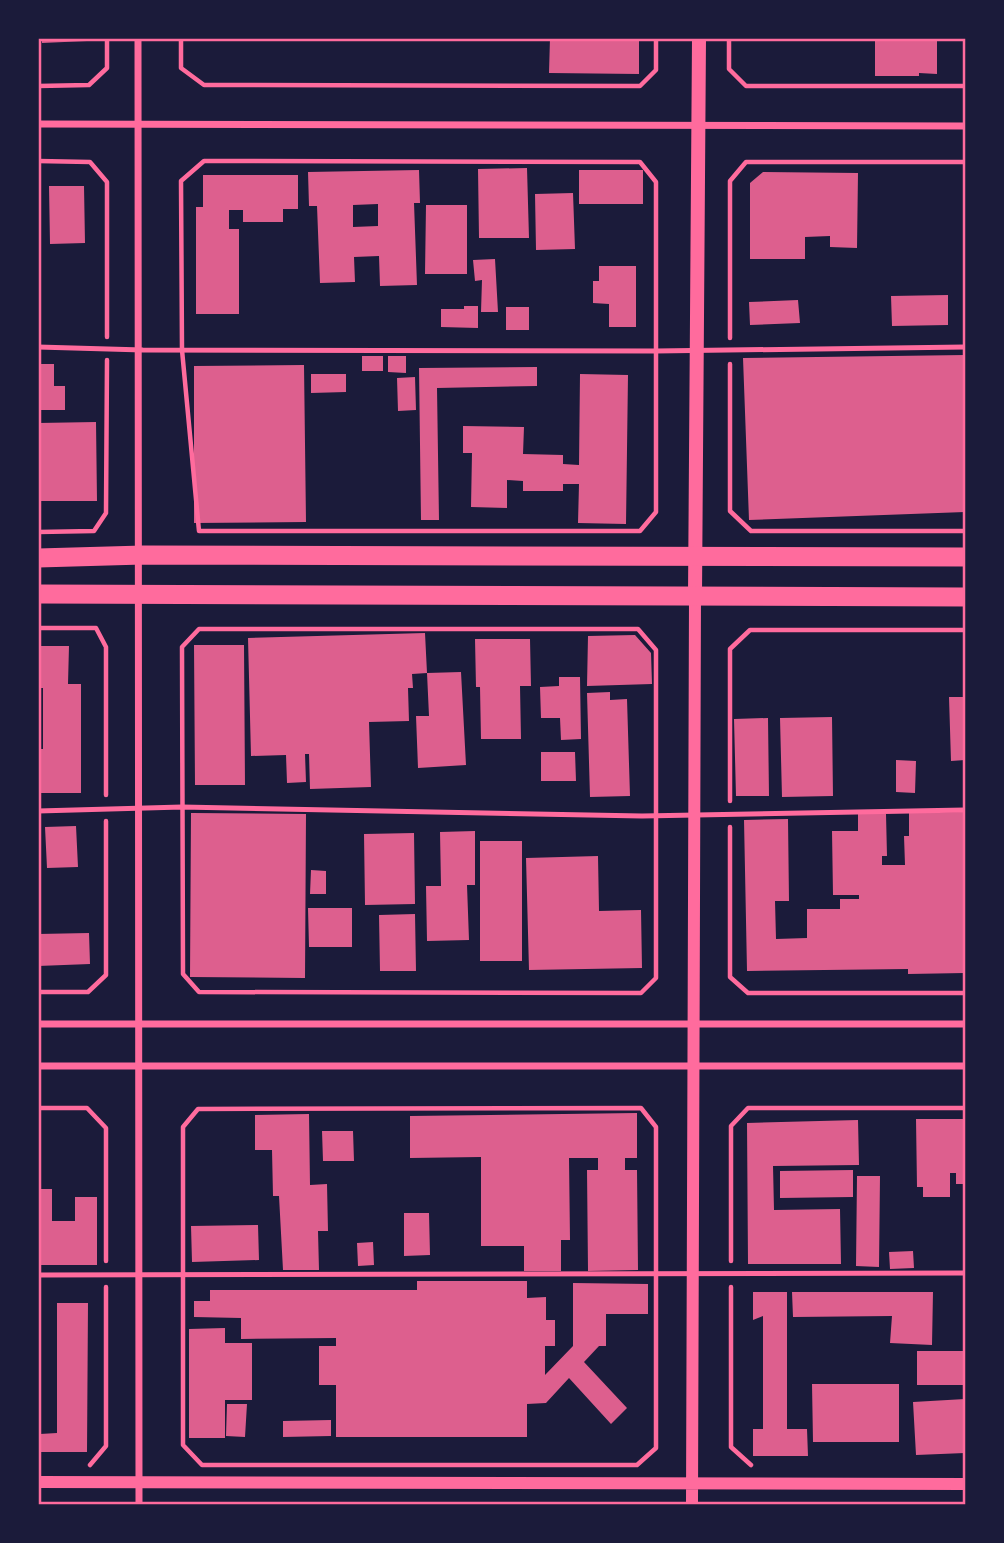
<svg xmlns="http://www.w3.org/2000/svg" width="1004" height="1543" font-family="Literata,serif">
<rect width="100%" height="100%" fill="#1b1b3a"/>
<!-- building -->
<path fill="#dd5f8e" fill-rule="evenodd" d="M42,38H87V41L42,43Z
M550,38H639V74L549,73Z
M875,38H937V74L919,73V76H875Z
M527,168L529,238H479L478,169Z
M419,170L420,203H414L417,285L380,286L379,256L354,257L355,282L320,283L317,206H309L308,172ZM378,204V226L353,227V205Z
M579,170H643V204H579Z
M763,172L858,173L857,248L830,247V236L805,237V259H750V183Z
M203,175H298V209H283V222H243V210H229V229H239V314H196V207H203Z
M49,186H84L85,243L50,244Z
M573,193L575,249L536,250L535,194Z
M426,205H467V274H425Z
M495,259L498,312H481L482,280L475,281L473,260Z
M599,266H636V327H609V304L593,303V281H599Z
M948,295V325L892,326L891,296Z
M798,300L800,323L750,325L749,302Z
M464,306H478V328L441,327V309H464Z
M506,307H529V330H506Z
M965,355V512L749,520L743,358Z
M362,356H383V371H362Z
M388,356H406V373L388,372Z
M38,364H54V386H65V410H38Z
M304,365L306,522L194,523V366Z
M537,367V386L437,388L439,520H421L419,368Z
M311,374H346V392L311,393Z
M580,374L628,375L626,524L578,523L579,484H563V491H523V481L507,480V508L471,507L472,453H463V426L524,427L523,454L563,455V464L579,465Z
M415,377L416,410L398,411L397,378Z
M96,422L97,501H38V423Z
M425,633L427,673L412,674L413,688H408L409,721L369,722L371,787L310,789L309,754H305L306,782L287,783L286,755L251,756L248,638Z
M635,635L651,653L652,684L587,686L588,636Z
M475,639H530L531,686H520L521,739H481L480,687H476Z
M194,645H244L245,785H195Z
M38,646H69L68,684H81V793H38V749H43V688H38Z
M461,672L466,765L418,768L416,716H429L427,673Z
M559,677H580L581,739L561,740L560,718H541L540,687L559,686Z
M610,692V700L627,699L630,796L590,797L587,693Z
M949,697H965V760L951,761Z
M832,717L833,796L782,797L780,718Z
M768,718L769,796H736L734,719Z
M541,752H575L576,781H541Z
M896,760L916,761L915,793L896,792Z
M965,812V973L908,974V969L747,971L744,820L788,819L789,901H775L776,939L807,938V909H840V899H859V895H833L832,831H858V814H886L887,856H882V865H905L904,836H909V813Z
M191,813L306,814L305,978L190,977Z
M76,826L78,867L47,868L45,827Z
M475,831V885H467L469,940L427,941L426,886H441L440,832Z
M414,833L415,904L365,905L364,834Z
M480,841H522V961H480Z
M598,856L599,911L641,910L642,968L529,970L526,858Z
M311,870L326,871V894H310Z
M308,908H352V947H309Z
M415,914L416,971H380L379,915Z
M89,933L90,964L38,966V934Z
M637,1113V1158H625V1170H637L638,1270L588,1271L587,1170H598V1158H569L570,1240H561V1271H524V1246H481V1157L410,1158V1116Z
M309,1114L310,1185L327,1184L328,1231H318L319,1270H283L279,1196H273L272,1150H255V1115Z
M916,1119H965V1184H956V1173H950V1197H923V1187H917Z
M858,1120L859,1165L773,1166L774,1210L840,1209L841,1264H748L747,1123Z
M322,1131H353L354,1161H323Z
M853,1170V1197L780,1198V1171Z
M857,1176H880L879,1267L856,1266Z
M38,1189H52V1221H75V1197H97V1265H38Z
M404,1213H429L430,1255L404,1256Z
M258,1225L259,1260L192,1262L191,1226Z
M373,1242L374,1265L358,1266L357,1243Z
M913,1251L914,1268L890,1269L889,1252Z
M417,1281H527V1298L546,1297V1320H555V1346H545V1375L573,1346V1283L648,1284V1314H606V1346H599L584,1362L627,1408L611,1424L569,1378L546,1403L527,1404V1437H336V1385H319V1346H336V1338L241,1339V1318L194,1317V1301H210V1290H417Z
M753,1292H787V1429H807L808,1456H753V1429H763V1316L753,1320Z
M792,1292H933L932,1345L890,1343L892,1316L793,1317Z
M57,1303H88L87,1452H40V1434L57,1433Z
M225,1328V1343H252V1400H225V1438H189V1329Z
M917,1351H965V1385H917Z
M812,1384H899V1442H813Z
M965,1399V1453L916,1455L913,1402Z
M227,1404H247L245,1437L226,1436Z
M331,1420V1436L283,1437V1421Z"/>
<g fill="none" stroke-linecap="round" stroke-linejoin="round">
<!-- path -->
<path stroke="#ff6b9d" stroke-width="4.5" d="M181,38V68L204,85L640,86L656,70V38
M729,38V69L746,86H965
M38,86L89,85L107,68V38
M38,161L90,162L107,182V337
M204,161L640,162L656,182V512L640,531H199L182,350L181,181Z
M730,338V181L746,162H965
M730,364V511L751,531H965
M38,532L94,531L106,513L107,360
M38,628H96L106,647V795
M199,629H638L656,650V978L641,993L199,992L183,974L182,647Z
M730,801V649L750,630H965
M730,827V977L748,993H965
M38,992H88L106,975V821
M38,1108H87L106,1128V1261
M641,1108L656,1127V1448L637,1465H202L183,1445V1127L198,1109Z
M731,1261V1126L748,1108H965
M731,1287V1447L751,1465
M90,1465L106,1446V1287"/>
<!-- service -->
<path stroke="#ff6b9d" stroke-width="5" d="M38,347L143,350L656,351L965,347
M38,811L182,807L642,816L965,810
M38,1275L965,1273"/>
<!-- minor -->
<path stroke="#ff6b9d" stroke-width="7" d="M138,38L139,1504
M38,124L965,126
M38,1024H965
M38,1066H965"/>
<!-- tertiary -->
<path stroke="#ff6b9d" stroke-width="12" d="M38,1482L965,1484
M692,1504L695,596"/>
<!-- secondary -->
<path stroke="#ff6b9d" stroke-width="14" d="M695,596L699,38"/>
<!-- trunk -->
<path stroke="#ff6b9d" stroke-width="19" d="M38,558L143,555L965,557
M38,594L965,597"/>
</g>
<!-- border -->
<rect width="1004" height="1543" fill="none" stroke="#1b1b3a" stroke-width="80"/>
<rect x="40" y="40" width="924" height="1463" fill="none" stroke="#ff6b9d" stroke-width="2.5"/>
</svg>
